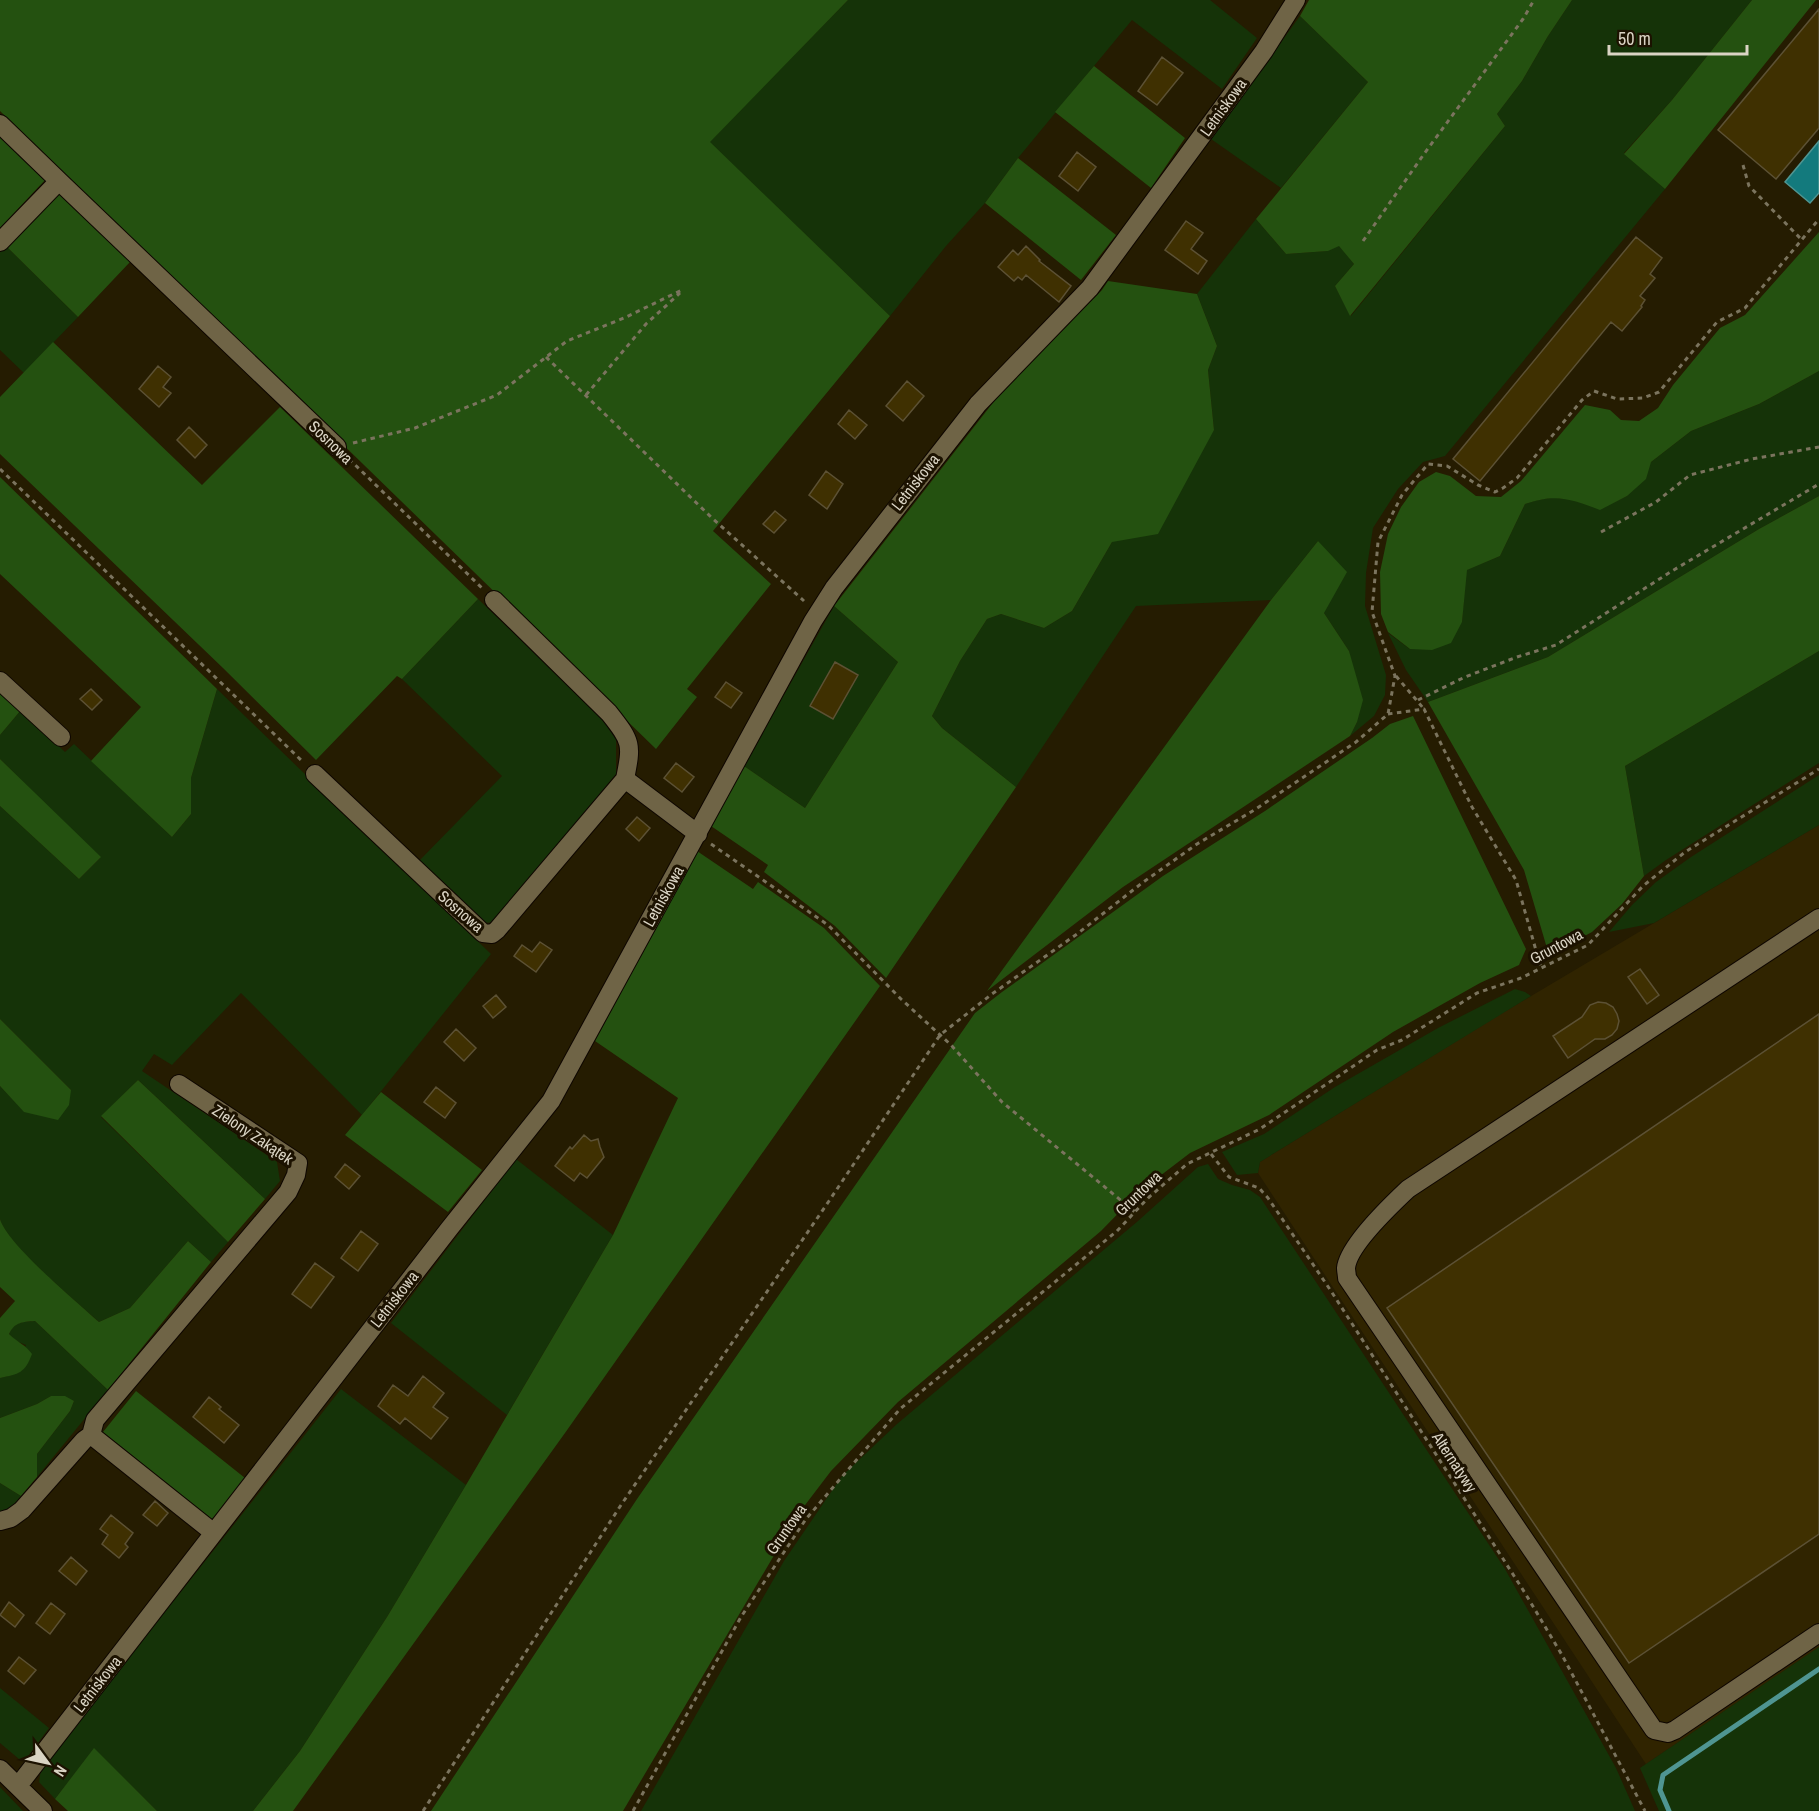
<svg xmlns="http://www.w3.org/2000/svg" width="1819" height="1811" font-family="'Archivo Narrow',sans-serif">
<rect width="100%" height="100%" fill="#251c01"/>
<!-- built -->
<path fill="#302400" d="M1819,825V1647L1646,1764L1258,1173L1260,1162L1499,1015Z"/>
<!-- green -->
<path fill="#153308" d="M848,0H1210L1257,38L1222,89L1132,20L1018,158L985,203L946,246L890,316L709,142Z
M1572,0H1752L1672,100L1624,153L1665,189L1445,456L1423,462L1398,489L1373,528L1366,573L1365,606L1386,675L1385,695L1374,716L1350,736L1357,722L1349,651L1324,613L1318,541L1271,600L1136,606L1016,787L942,728L932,716L960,661L987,619L1001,614L1044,628L1072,611L1112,542L1214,430L1208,370L1217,346L1197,294L1256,219L1286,254L1327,251L1339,245L1354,264L1335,286L1351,316L1505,126L1497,114L1522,81L1548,36Z
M1300,16L1368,82L1281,188L1211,139Z
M6,246L78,317L24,373L0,350V252Z
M1819,371V496L1759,529L1548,657L1428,702L1406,670L1388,633L1410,649L1462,622L1466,570L1500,556L1525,504C1556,493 1571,499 1600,509L1627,496L1651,462L1691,431L1759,404Z
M478,599L616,730V774L495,922L484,923L419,861L502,776L402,679Z
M834,606L898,662L805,808L744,766Z
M1819,651V763L1666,860L1644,876L1625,766Z
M217,689L491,954L362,1115L241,993L172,1065L154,1054L142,1071L277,1162L280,1181L265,1199L138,1080L101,1117L228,1242L211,1262L188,1241L130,1308L99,1322C76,1301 7,1245 0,1219V1086L24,1111L71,1090L0,1019V806L79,879L100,858L0,759V735L21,710L65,752L74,744L172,837L191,814V778Z
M1819,775V825L1654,923L1609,932L1632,905L1656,882L1691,857Z
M1515,989L1525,992L1531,996L1260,1162L1258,1173L1237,1175L1222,1152L1264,1134L1335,1087L1438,1028Z
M516,1159L613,1235L507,1415L391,1323Z
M1208,1164L1218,1179L1232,1185L1250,1190L1260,1197L1505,1569L1616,1768L1635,1811H641L784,1561L842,1476L897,1424L1138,1221L1198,1167Z
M35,1321L108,1390L37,1477V1454L70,1411L74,1401L51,1396L37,1404L0,1418V1378L12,1375L26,1345L16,1341L9,1334C15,1321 22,1322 35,1321Z
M341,1389L466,1485L387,1617L300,1751L253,1811H157L94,1749L55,1799L39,1782L41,1769Z
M0,1483L21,1496L9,1511L0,1513Z
M1819,1647V1811H1659L1640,1768Z
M0,1688L49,1728L26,1759H19L0,1743Z
M0,1787L23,1811H0Z"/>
<!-- forest -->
<path fill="#245110" d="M0,0H848L710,142L890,316L713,531L771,584L687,689L697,697L656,749L0,111Z
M1309,0H1572L1548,36L1522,81L1497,114L1505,126L1350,316L1335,286L1354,264L1339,246L1328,251L1286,254L1256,219L1368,82L1300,16Z
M1752,0H1816L1665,189L1624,154L1672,100Z
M1094,66L1185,138L1151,188L1055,112Z
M0,136L46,179L0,228Z
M1018,158L1116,235L1081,280L985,203Z
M59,191L130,262L78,317L6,246Z
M1819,232V371L1759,404L1691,431L1651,462L1646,479L1627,496L1600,510C1571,499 1556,493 1525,504L1500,556L1467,570L1462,622L1451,643L1432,650L1410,649L1388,632L1381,614L1380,572L1388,534L1401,507L1419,482L1436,472L1450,476L1476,496L1501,497L1521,481L1585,405L1610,410L1621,420L1639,421L1658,408L1673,385L1720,328L1745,315Z
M1108,281L1197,294L1217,346L1208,370L1214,430L1158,534L1112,542L1072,611L1044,628L1001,614L987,619L960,661L932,716L942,728L1016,787L886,978L835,926L764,872L768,865L711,826L744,766L805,808L898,662L834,606L999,395L1102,290Z
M53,342L202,485L280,407L478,599L402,679L397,676L316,760L223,668L0,454V397Z
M0,477L217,689L191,778V814L172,837L91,761L141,707L0,574Z
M1819,496V651L1625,766L1644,876L1622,904L1592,932L1549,955L1524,870L1428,702L1548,657L1759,529Z
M1318,541L1347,572L1324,613L1349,651L1363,700L1357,722L1350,736L1123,887L987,991L1271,600Z
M0,690L21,710L0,735Z
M1413,716L1526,949L1519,965L1480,983L1393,1032L1269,1115L1190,1153L1139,1192L1101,1231L898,1402L831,1471L799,1513L623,1811H431L637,1499L975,1013L1002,992L1163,876L1265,811L1372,738L1390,724Z
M0,759L101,857L79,879L0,806Z
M697,851L753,889L758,882L824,928L880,986L565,1433L293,1811H253L300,1751L387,1617L466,1485L613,1235L678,1098L595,1041Z
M0,1019L71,1090L69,1105L58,1120L24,1112L0,1086Z
M138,1080L265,1199L228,1242L101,1116Z
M381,1092L482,1170L448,1212L345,1135Z
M0,1219C7,1244 77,1302 99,1322L130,1308L188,1241L211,1262L108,1390L35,1321C22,1322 15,1322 9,1334C17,1342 26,1345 32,1354C25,1373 19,1374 0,1378V1318L15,1301L0,1287Z
M136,1391L245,1478L212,1519L103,1432Z
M51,1396H65L74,1401L70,1411L37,1454V1477L21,1496L0,1483V1418L37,1404Z
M94,1748L157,1811H68L55,1799Z"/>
<!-- water -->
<path fill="#137a7d" stroke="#4f9592" stroke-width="1.5" d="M1819,141V193L1810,203L1785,182Z"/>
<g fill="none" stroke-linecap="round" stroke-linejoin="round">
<!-- stream -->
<path stroke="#4f9592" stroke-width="5" d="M1669,1811L1660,1790L1663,1775L1819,1669"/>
</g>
<!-- building -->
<path fill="#3f3001" stroke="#5c5134" stroke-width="1.5" d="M1819,9V128L1776,179L1718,130Z
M1162,57L1183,73L1157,105L1138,91Z
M1077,152L1096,167L1078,191L1059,176Z
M1186,221L1203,233L1191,249L1207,261L1198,274L1165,250Z
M1636,237L1662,258L1650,274L1655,278L1640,296L1645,300L1641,306L1642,307L1622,331L1611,322L1480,481L1453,459Z
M1026,246L1040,260L1039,261L1071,286L1059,302L1026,275L1022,280L1018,277L1014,281L998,267L1013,250L1018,255Z
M158,366L171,377L163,387L171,393L159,407L139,389Z
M907,381L924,396L903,421L886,406Z
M849,410L867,425L855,439L838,424Z
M189,427L207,445L195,458L177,440Z
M826,471L843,484L827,509L809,495Z
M775,511L786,520L774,533L763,524Z
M835,662L858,675L833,719L810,706Z
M726,682L742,693L731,708L715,697Z
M91,689L102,700L92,710L80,699Z
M676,763L694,777L682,792L664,778Z
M637,817L650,828L639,841L626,829Z
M540,942L552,950L536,972L514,956L522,945L532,952Z
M1640,969L1659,995L1647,1004L1628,977Z
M496,995L506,1007L493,1018L483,1006Z
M1598,1002L1606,1003L1613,1007L1617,1014L1619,1021L1617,1029L1612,1035L1605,1039H1595L1568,1058L1553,1036L1582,1017L1590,1005Z
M1819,1014V1534L1629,1663L1387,1308Z
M456,1029L476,1048L464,1061L444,1042Z
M436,1087L456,1103L445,1118L424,1102Z
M584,1135L591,1141L598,1139L600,1147L604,1157L587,1178L580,1173L574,1181L555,1166L570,1147L572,1149Z
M345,1164L360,1176L349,1189L335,1177Z
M361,1231L378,1244L358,1271L341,1258Z
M315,1263L334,1277L311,1308L292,1294Z
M423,1376L444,1393L433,1407L448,1418L431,1439L405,1418L400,1424L378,1406L393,1385L408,1396Z
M209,1397L221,1407L219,1409L239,1425L224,1443L193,1417Z
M155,1501L168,1513L157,1526L143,1515Z
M111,1515L133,1533L125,1544L128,1547L119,1558L102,1544L108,1535L100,1529Z
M71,1557L87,1571L76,1585L59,1571Z
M9,1602L24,1615L15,1627L0,1615Z
M51,1603L65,1614L50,1634L36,1623Z
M19,1657L36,1670L24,1684L8,1671Z"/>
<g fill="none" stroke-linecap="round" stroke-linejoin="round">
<!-- minor casing -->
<g stroke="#0e0600" stroke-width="20">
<path id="minor" d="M0,124L59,181
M0,242L59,181L337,447
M0,681L61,737
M315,774L483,933L492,934L497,930L625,779C632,744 632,742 609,713L494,600
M625,779L698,834
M1819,918L1408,1189C1392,1204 1348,1246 1346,1268C1346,1271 1347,1275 1347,1278L1654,1730L1668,1733L1675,1730L1819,1633
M91,1435L214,1533
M0,1521L11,1518L22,1510L84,1440L91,1435L95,1420L288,1192L296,1175L298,1163L179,1084
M0,1769L43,1811
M18,1786L449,1229L551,1101L813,621L834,588L978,404L1090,288L1264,51L1296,0"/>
</g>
<!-- path -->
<path stroke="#7b745e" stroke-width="3" stroke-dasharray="4.5 4.5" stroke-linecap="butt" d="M1743,165L1749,186L1802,240
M1363,241L1424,154L1523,19L1534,0
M546,357L711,517L804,601
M586,395L646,324L680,293
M353,443L415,428L497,395L567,341L624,318L684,289
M349,459L482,588
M0,469L303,762
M1601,532L1656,502L1690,475L1752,459L1819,447
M1396,676L1424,709
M1418,700L1465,677L1517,657L1556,645L1672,571L1819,484
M1388,714L1424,709L1472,807L1516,880L1541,968
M711,844L828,925L901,999L951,1045L1002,1102L1135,1212
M1211,1154L1229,1177L1259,1188L1268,1198L1331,1291L1525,1593L1562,1655L1645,1811
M423,1811L621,1505L829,1201L940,1035L992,994L1077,934L1142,883L1197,844L1256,809L1356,742L1388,714L1395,676L1372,612L1378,542L1402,495L1428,464L1447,466L1478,485L1495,492L1503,488L1517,478L1582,400L1594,391L1617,399L1643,398L1659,392L1717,322L1745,308L1819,219
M633,1811L741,1617L806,1519L900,1409L1117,1231L1148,1198L1187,1164L1260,1129L1377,1050L1402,1040L1477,993L1521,978L1588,945L1643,886L1685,852L1819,769"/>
<!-- minor -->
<use href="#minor" stroke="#6f6446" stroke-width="18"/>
</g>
<g text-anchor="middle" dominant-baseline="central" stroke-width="6" stroke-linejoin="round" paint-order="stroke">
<!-- street labels -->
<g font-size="16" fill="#dad4c4" stroke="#1c1200">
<text transform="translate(1223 107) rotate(-54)">Letniskowa</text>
<text transform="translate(331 442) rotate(44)">Sosnowa</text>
<text transform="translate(915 482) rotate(-52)">Letniskowa</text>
<text transform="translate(663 896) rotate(-61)">Letniskowa</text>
<text transform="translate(461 911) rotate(41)">Sosnowa</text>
<text transform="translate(1556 946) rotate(-28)">Gruntowa</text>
<text transform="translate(253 1134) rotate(34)">Zielony Zakątek</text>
<text transform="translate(1138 1193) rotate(-44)">Gruntowa</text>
<text transform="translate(394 1299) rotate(-52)">Letniskowa</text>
<text transform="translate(1455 1462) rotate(57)">Alternatywy</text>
<text transform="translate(786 1529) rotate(-55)">Gruntowa</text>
<text transform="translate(97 1684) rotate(-52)">Letniskowa</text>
</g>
</g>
<!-- north arrow -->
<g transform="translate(48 1763) rotate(123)" stroke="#1c1200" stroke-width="4.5" paint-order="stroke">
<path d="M0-4.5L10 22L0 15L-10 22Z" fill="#dad4c4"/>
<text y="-9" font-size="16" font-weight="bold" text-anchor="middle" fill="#dad4c4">N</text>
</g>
<!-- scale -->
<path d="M1609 45v9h138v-9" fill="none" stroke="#dad4c4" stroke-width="3"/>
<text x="1618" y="45" font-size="18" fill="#dad4c4" stroke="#1c1200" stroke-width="4.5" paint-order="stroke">50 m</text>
</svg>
